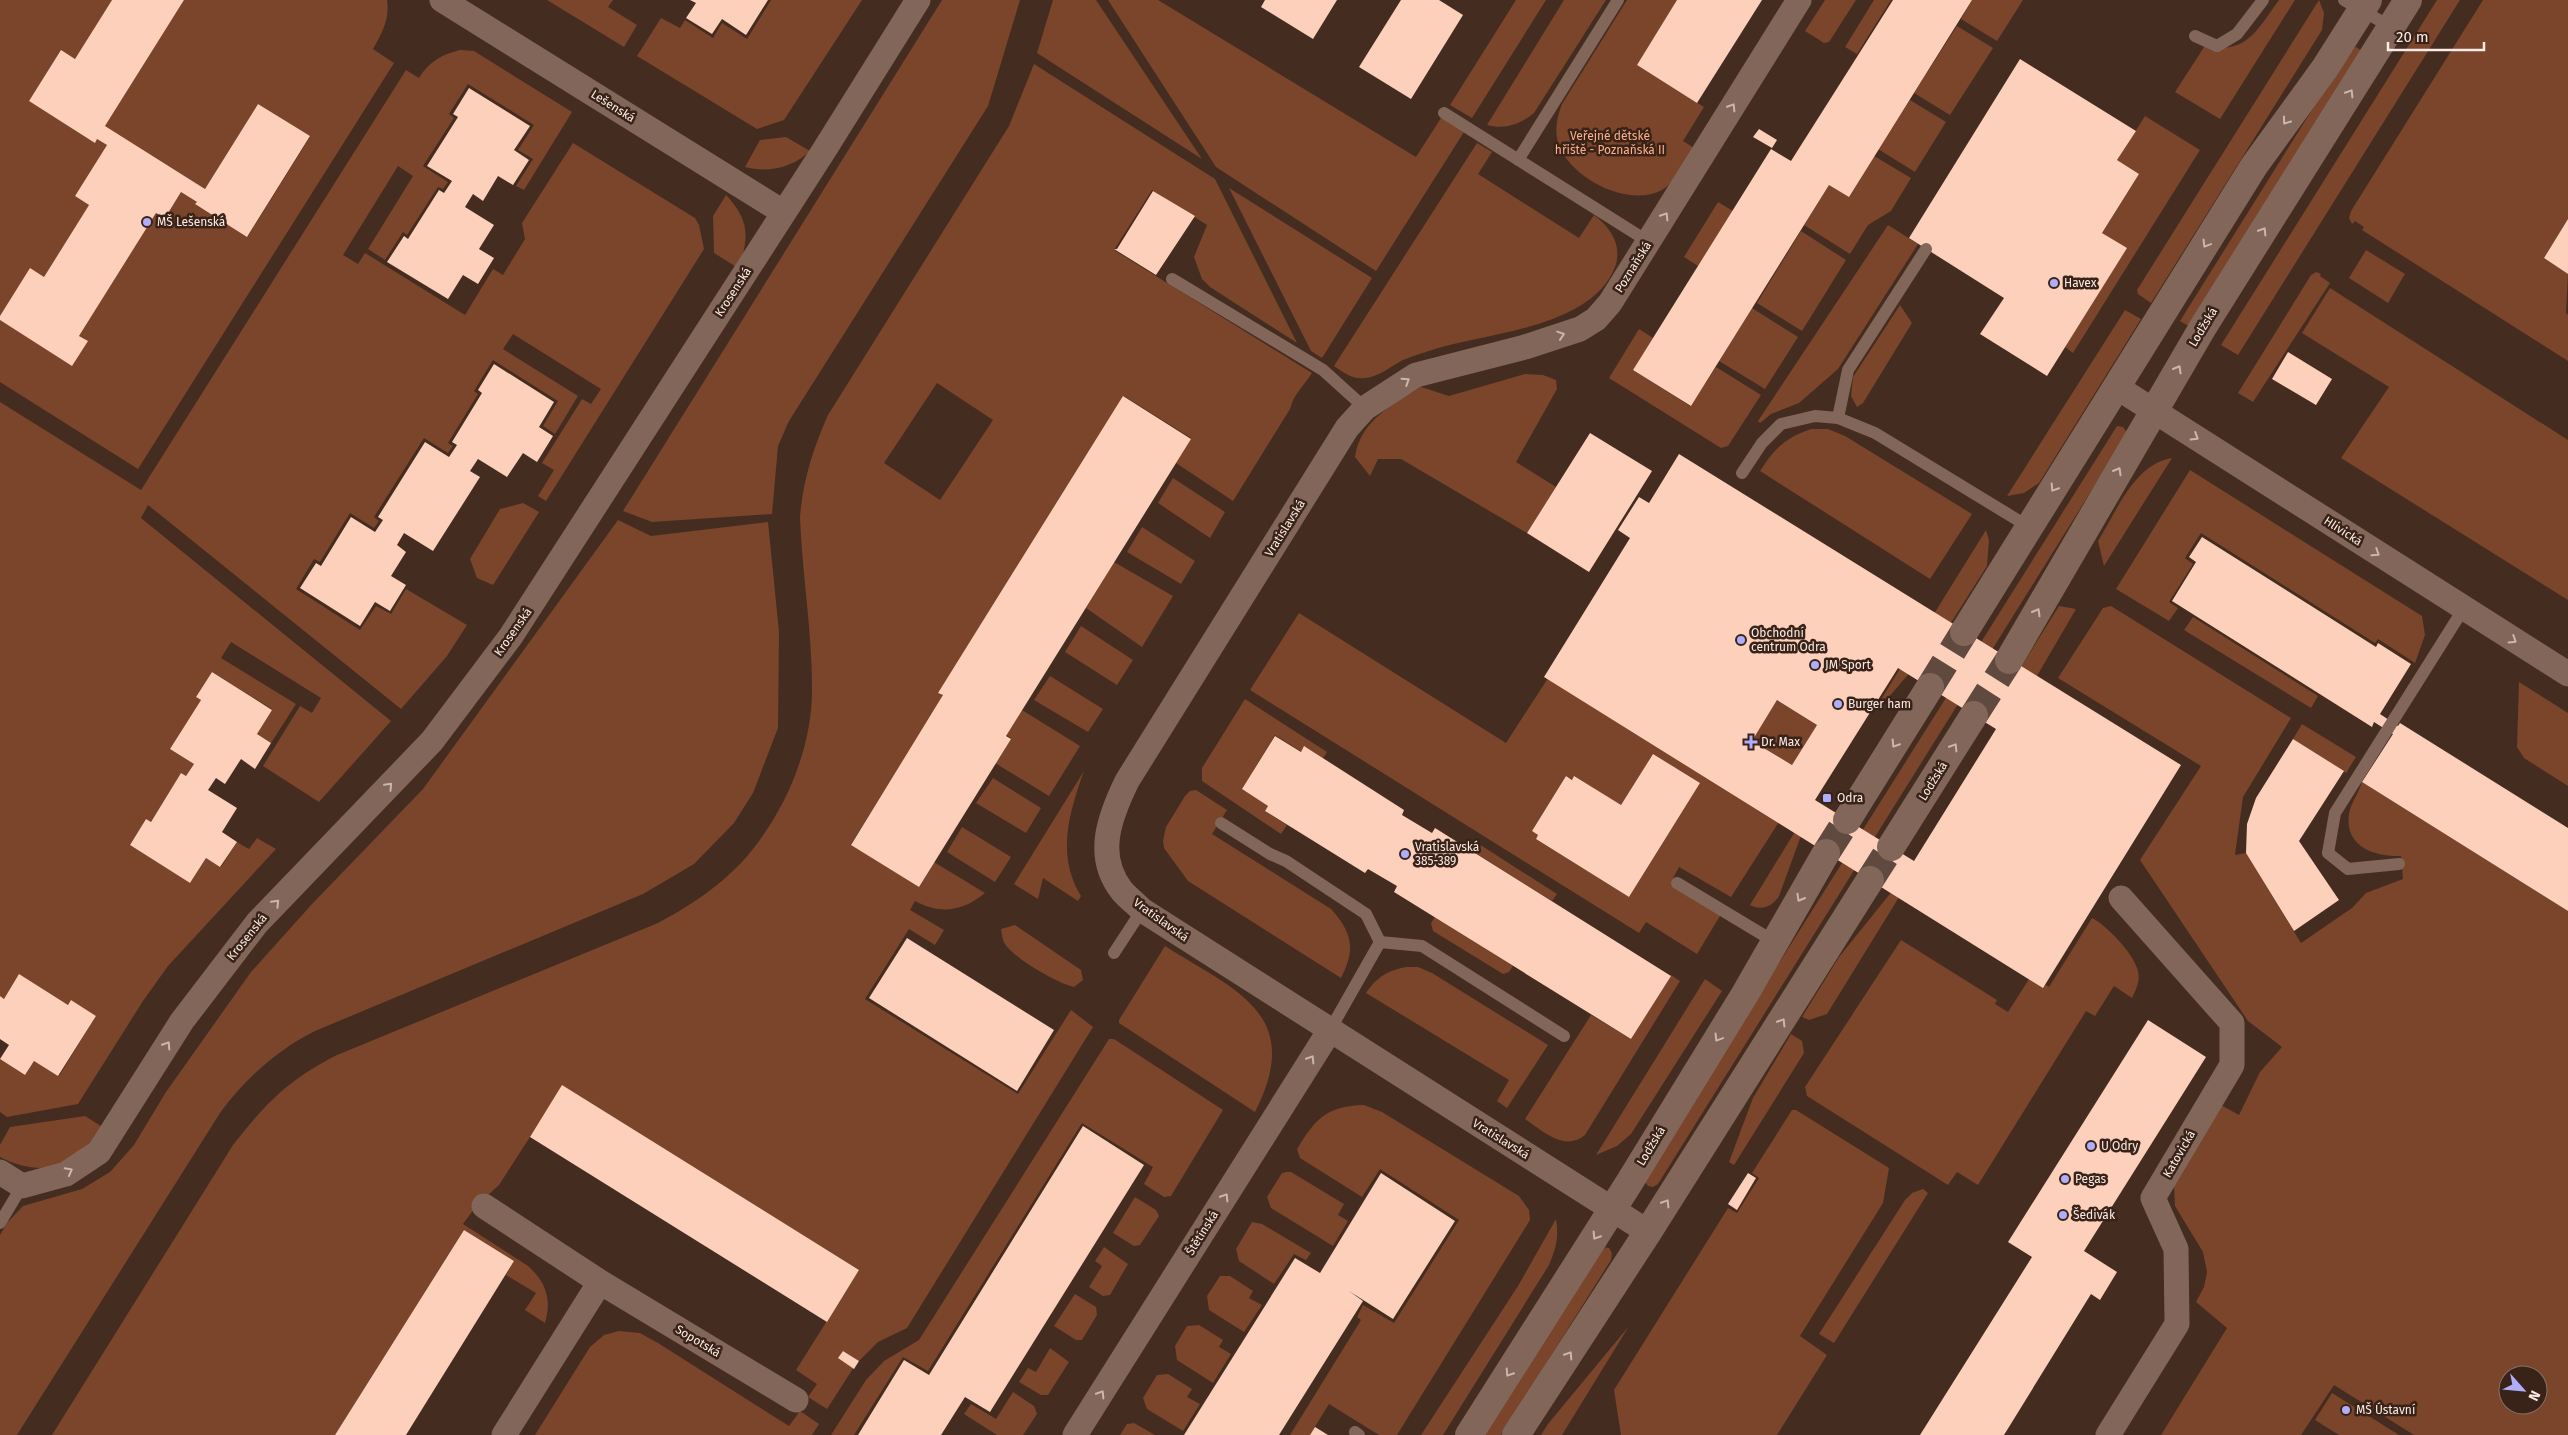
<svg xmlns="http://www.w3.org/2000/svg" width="2568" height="1435" font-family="'Fira Sans',sans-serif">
<rect width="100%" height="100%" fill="#442c21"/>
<!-- green -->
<path fill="#7a452a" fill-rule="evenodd" d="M0,0H112L75,59L61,51L29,101L95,142L97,139L107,145L75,196L89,205L44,277L0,316Z
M184,0H387C390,19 382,33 373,49L394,63L138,469L0,382V320L72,365L87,341L79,336L156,213L165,218L181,192L197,202L196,205L248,236L310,137L258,104L205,189L105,126Z
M547,0H613L608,7L637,25L624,47Z
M771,0H862L784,120L757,129L637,56L661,18L680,28L685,20L713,38L722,23L747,39Z
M942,0H1020L988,106L789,421L778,446L772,514L652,522L623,511Z
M1053,0H1096L1202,159L1037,53Z
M1108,0H1158L1416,157L1441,118L1464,132L1376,271L1216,167Z
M1516,0H1546L1472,118L1450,105Z
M1564,0H1606L1534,113C1521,124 1505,130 1487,125Z
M1627,0H1678L1637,65L1704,107L1683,141L1694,148C1685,162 1677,181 1662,190C1630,207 1579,182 1562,152C1553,136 1556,120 1562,104Z
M1825,0H1856L1829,42L1824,43L1805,31Z
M1874,0H1891L1857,54L1845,47Z
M1972,0H2023L1997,41L1961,19Z
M2279,0H2295L2220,119L2175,92L2206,44C2245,58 2259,27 2279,0Z
M2319,0L2324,13L2322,30L2151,303L2138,294L2137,290Z
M2437,0H2460L2238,355L2221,345Z
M2483,0H2568V219L2544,258L2568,274L2566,313L2568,315V361L2362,230L2364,227L2355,221L2352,224L2349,218L2351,211Z
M1957,26L1993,48L1950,115L1914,93Z
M2356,47L2362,51L2192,328L2180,321L2350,49Z
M460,50L474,51L572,112L524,190L516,186L533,159L518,150L534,125L468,84L449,114L454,118L423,166L448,182L443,189L438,187L407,235L403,232L385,260L368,249L413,176L398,166L343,255L358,264L365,253L465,315L493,269L503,275L525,239L522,223L573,143L695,218L699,225L704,249L546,501L538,496L554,470L542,463L582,399L591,404L601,389L513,334L503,349L578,396L555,434L543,426L558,401L493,360L474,391L478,394L448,443L453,446L448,453L424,438L374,517L379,521L374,528L350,513L320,562L314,559L296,589L360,630L376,606L391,614L406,589L467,625L447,656L401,709L148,505L141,518L391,721L319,802L263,766L300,706L312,713L321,698L231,642L221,658L296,704L271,743L257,734L272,709L212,672L196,697L201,700L170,749L194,764L186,776L181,773L151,822L146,819L130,845L190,883L206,858L221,867L237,842L249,849L257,838L276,849L168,966L143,1001L78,1104L7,1117L0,1112V1059L25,1075L34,1061L59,1076L96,1016L71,1000L68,1005L20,975L4,999L0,996V402L141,490L406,70L419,78C430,61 441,55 460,50Z
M1034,64L1215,179L1297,343L1210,287L1202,279L1194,257L1207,225L1152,190L1114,250L1312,373C1304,386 1294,393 1290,409L1233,501L1176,463L1191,438L1124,396L939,693L944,696L851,844L918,886L934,862L985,893C963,911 941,915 915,901L910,910L944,930L935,945L909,929L865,999L1018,1094L1071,1010L1093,1027L907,1328L878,1342L859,1361L843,1351L839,1358L854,1367L827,1409L808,1397L817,1384L796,1370L859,1270L563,1086L499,1185L477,1205L463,1224L528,1266C546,1282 552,1299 545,1323L525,1310L536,1293L506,1275L514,1261L464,1230L335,1435H52L233,1145C266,1103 288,1080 337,1055L658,923C688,907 717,888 741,863C783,817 813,750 812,687C812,630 802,573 800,517C803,480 813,449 828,415L1009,126ZM937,383L993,420L940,500L884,463Z
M1910,100L1946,122L1915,172L1878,149Z
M2145,116L2200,150L2073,353L2065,347L2126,248L2102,233L2139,174L2117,160Z
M786,137L810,151C793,168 767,173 745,167L760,140Z
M1477,143L1492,152L1478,174L1579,238L1594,215C1610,227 1623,245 1615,267C1592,327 1489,333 1435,349C1425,352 1413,356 1403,360C1391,366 1379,377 1365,378C1353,380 1344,373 1334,366Z
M1874,156L1911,178L1891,211L1868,225L1850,254L1804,225L1829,185Z
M1229,188L1372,278L1322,358L1311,351Z
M726,195C749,219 750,238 738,268L714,253L713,216Z
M1718,202L1733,211L1698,266L1684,257Z
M1888,225L1918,244L1838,369L1799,403L1771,414L1760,423L1758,421Z
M1801,231L1846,260L1802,331L1757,303Z
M2366,250L2405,274L2388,303L2349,278Z
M2316,272L2321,274L2320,276L2330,283L2253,402L2238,393L2311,275Z
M2330,288L2568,440V600L2341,458L2389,387L2302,333Z
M1900,305L1912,323L1863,403L1857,407L1851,396L1853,377Z
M1752,308L1798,337L1765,389L1719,361Z
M2125,310L2141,319L2039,483L2024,493L2007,496Z
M1639,329L1653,338L1633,370L1690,406L1716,367L1761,395L1728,446L1721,448L1609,378Z
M1525,374L1543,375L1556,380L1557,389L1516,462L1556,487L1527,533L1401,459H1378L1370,476L1355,457C1360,421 1393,404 1421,387L1449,396Z
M2117,426L2123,427L2126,431L2125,437L1658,1184L1653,1187L1648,1186L1644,1181L1645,1176Z
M1811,429H1828L1845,436L1972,514L1930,579L1760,471C1775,448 1785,438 1811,429Z
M2172,458L2104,566L2098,541C2117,511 2134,464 2172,458Z
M2190,470L2422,616L2425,635L2415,663L2378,639L2375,643L2201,533L2185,558L2193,564L2169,602L2178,608L2169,621L2116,589Z
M1173,478L1225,512L1210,538L1158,503Z
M523,503L539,512L493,585L477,578L470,559L500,509Z
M618,520L651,536L768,522L779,632L778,728L753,793L734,823L694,864L643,894L315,1031C277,1050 245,1079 220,1113L17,1435H0V1235L7,1223L23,1206L82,1189L110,1172L134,1145L166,1092L251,972L312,904L423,789Z
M1142,527L1195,561L1181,584L1127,552Z
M1986,530L1989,540L1987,566L1947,629L1877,711L1875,709Z
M1114,562L1173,596L1142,647L1086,608Z
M2059,606L2076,609L2037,676L2021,667Z
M2111,606L2291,718L2243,797L2235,855L2246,853L2301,943L2352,908L2366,893L2403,879L2401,856C2375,857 2344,847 2349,814C2350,805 2359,792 2362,782L2568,911V1435H2414L2334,1385L2301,1435H2161L2227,1328L2196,1302L2204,1287L2207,1272L2203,1252L2175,1206L2174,1186L2219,1104L2239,1115L2260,1072L2282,1047L2248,1021L2140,860L2201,766L2058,678L2103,608ZM2508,1375H2538V1405H2508Z
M1299,613L1506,743L1550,675L1782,817L1731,897L1679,867L1671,882L1723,911L1697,954L1646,922L1639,933L1250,690ZM1653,754L1700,783L1629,897L1536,839L1538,835L1532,831L1566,776L1621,805Z
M2193,617L2318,696L2311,708L2184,630Z
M1081,626L1133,660L1117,685L1065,652Z
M1050,676L1103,709L1088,732L1034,700Z
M2519,682L2568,713V786L2524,758L2517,747Z
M1245,699L1327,752L1323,758L1306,747L1302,752L1275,735L1242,789L1268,806L1265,811L1287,825L1281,834L1202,781V768Z
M1777,700L1817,725L1792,765L1752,741Z
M1022,710L1080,746L1049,796L995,763L1011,738L1006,735Z
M2302,724L2356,757L2346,773L2293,739Z
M1084,771C1069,813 1056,855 1081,896L1078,901L1043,878L1038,899L1014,884Z
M993,778L1041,808L1026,833L976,803Z
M1196,790L1227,810L1212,834L1331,909C1352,932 1356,949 1341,978L1188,881L1164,848L1163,841L1166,827L1185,796L1190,791Z
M962,827L1011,857L995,882L947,852Z
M1796,830L1802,833L1779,896C1772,907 1761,911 1750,905Z
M1479,844L1557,894L1552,901L1474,852Z
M1893,890L1901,894L1827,1014L1809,1020L1802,1017L1839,957Z
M1435,917L1513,966L1509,972L1503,974L1433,931L1431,923Z
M2092,918C2106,925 2132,952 2137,968C2141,979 2137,988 2132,998L2114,986L2095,1016L2086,1011L1978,1185L1957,1172L1948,1185L1807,1096L1805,1087L1901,940L1997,1000L1995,1004L2008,1012L2031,976L2049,987Z
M1015,925L1081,970L1083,980L1074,987C1057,983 1015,959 1005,944C1002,940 1002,933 1001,929Z
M1165,946C1236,991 1305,1014 1255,1112L1119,1023V1020Z
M1406,967H1418L1432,973L1548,1045L1507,1108L1497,1101L1509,1080L1366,993C1377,977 1387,971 1406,967Z
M1671,975L1680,981L1585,1135C1564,1152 1543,1131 1525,1119L1591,1015L1631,1039Z
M1705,979L1722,991L1631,1134L1617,1146L1596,1155Z
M1791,1034L1802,1041L1804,1053L1734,1165L1729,1162L1753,1098Z
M1109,1039H1114L1223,1110L1171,1196L1164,1197L1144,1184L1153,1167L1082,1123L928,1371L903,1357L854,1435H831L866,1380L884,1361L919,1340Z
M1364,1105L1382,1112L1519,1196L1529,1210L1530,1220L1397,1435H1379L1329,1404L1310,1435H1290L1361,1320L1357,1317L1363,1305L1394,1323L1459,1220L1380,1169L1362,1197L1300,1158L1297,1149C1316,1118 1327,1106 1364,1105Z
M1792,1110H1796L1889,1168L1883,1203L1800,1336L1827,1355L1777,1435H1621L1614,1390L1728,1208L1737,1213L1759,1178L1752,1173Z
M85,1116L109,1131C97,1140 78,1159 65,1164C45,1172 18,1167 0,1157V1145L10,1127Z
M1287,1172H1291L1344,1204L1338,1215L1348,1221L1333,1246L1271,1208L1267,1197L1282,1173Z
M1923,1189L1928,1193L1834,1343L1819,1334L1905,1200L1912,1193Z
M1135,1197L1156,1210L1159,1216L1140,1245L1134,1246L1113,1233Z
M1556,1219C1559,1237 1556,1249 1549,1265L1443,1435H1421L1518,1286Z
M1252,1222L1262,1224L1311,1253L1306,1260L1294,1254L1274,1284L1239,1261L1236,1249Z
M1104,1247L1128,1264L1110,1295L1103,1296L1089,1287L1102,1266L1095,1261Z
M1602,1247L1609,1248L1612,1253L1611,1260L1501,1435H1484Z
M1220,1276H1230L1253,1291L1249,1298L1262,1305L1244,1332L1209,1310L1207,1296Z
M1075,1294L1096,1307L1097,1315L1082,1340H1076L1054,1326Z
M1199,1325L1223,1340L1219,1347L1231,1354L1213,1383L1177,1360L1175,1346L1187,1326Z
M1629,1326L1562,1435H1541L1548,1424Z
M619,1331L640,1333L658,1343L789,1426L800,1411L819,1424L812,1435H535L590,1347L604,1335Z
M1050,1348L1069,1362L1048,1395H1041L1019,1382L1028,1368L1036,1372Z
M1168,1374L1192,1389L1187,1397L1200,1404L1183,1431L1147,1409L1143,1398L1157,1375Z
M1013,1392L1034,1406L1037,1414L1023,1435H997L964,1414L971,1404L996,1419Z
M2332,1393L2399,1435H2339L2315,1420Z
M1134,1423L1155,1435H1120L1127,1424Z"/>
<!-- building -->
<path fill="#fcd0bb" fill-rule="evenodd" d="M112,0H184L105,126L205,189L258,104L310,136L247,237L195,204L197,202L181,192L165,218L156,213L79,336L88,341L72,366L0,320V316L30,268L44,277L89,205L75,196L107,145L97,139L95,143L29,101L61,50L75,59Z
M690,0H768L746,35L722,19L712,34L686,18L696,3Z
M1265,0H1337L1313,39L1261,7Z
M1401,0H1439L1463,15L1411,99L1359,67Z
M1677,0H1762L1697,103L1637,65Z
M1893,0H1972L1849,197L1829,185L1691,406L1633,370L1771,149L1791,161Z
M2020,59L2136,131L2117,160L2139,174L2102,233L2127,248L2047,376L1980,334L2004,298L1909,238Z
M469,88L530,126L514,150L529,160L513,185L498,176L483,201L473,194L465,207L494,225L479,249L494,258L478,284L463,275L448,299L387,262L404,236L408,239L439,190L444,193L452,181L427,166L458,117L453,114Z
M1759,129L1777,140L1772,148L1753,137Z
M1153,191L1195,216L1156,275L1114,249H1117Z
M2568,219V274L2544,258Z
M2288,352L2332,379L2316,405L2272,379Z
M494,364L554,402L539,427L553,436L537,462L523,453L507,477L478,459L470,471L480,477L433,551L404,533L397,545L406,552L391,576L406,585L390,611L375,602L360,626L300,588L316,563L321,566L351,517L375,532L383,520L378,517L425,442L449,457L457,445L452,442L482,393L478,390Z
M1123,396L1191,439L1006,736L1011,739L919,887L851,845L943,695L938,693Z
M1590,433L1652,471L1589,572L1527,533Z
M1679,454L2181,765L2043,988L1544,677L1630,538L1618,530L1639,497L1649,503ZM1898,668L1996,729L1914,861L1815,800ZM1777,700L1817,725L1792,765L1752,741Z
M2202,537L2376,647L2378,643L2411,664L2380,714L2398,726L2400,723L2568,828V911L2362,782L2393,734L2374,722L2372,727L2172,601L2196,562L2189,557Z
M212,672L272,710L257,734L271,743L255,769L241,759L225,784L216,778L208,790L237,808L222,832L237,842L220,867L206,858L190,883L130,845L146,819L151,822L181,773L186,776L194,764L170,749L201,700L196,697Z
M1275,736L1301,752L1304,746L1404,810L1402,815L1432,833L1435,828L1671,976L1631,1039L1394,892L1397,886L1368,869L1365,873L1265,811L1268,806L1242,789Z
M2293,739L2344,771L2299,841L2339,900L2294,931L2246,853L2247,824L2256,798Z
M1653,754L1700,783L1629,897L1536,839L1538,835L1532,831L1566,776L1572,780L1574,776L1621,805Z
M907,938L1054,1030L1017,1091L869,998Z
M19,974L68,1005L71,1000L96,1016L58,1076L34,1061L25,1075L0,1059L9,1045L0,1039V996L4,999Z
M2148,1020L2206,1057L2084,1251L2117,1272L2100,1300L2091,1294L2004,1435H1920L2032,1257L2008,1242Z
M562,1085L859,1270L827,1322L530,1137Z
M1083,1126L1144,1165L990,1412L965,1397L941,1435H858L904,1360L929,1375Z
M1381,1173L1455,1221L1393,1319L1349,1291L1363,1301L1279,1435H1184L1295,1258L1320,1273Z
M1748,1173L1756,1178L1737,1210L1728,1204Z
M464,1230L514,1261L406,1435H335Z
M843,1351L859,1361L854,1369L838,1358Z
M1315,1427L1328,1435H1310Z"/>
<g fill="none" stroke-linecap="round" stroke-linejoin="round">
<!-- tertiary-tunnel -->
<path stroke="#60493e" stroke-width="28" stroke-dasharray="28 14" stroke-linecap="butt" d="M1930,687L1964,632
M1974,715L2009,660
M1826,853L1847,820
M1870,880L1891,847"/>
<!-- service -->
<path stroke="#82665a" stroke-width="12" d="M2344,0L2391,27
M2195,36L2217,46L2237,34L2263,0
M1444,113L1649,242
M1518,160L1618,0
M1172,279L1323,370L1365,408
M1838,418L1848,370L1926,249
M1742,473L1762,443L1781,424L1815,416L1838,418L1875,433L2029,527
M1221,823L1270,854L1286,861L1366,914L1380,942L1422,946L1564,1036
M2399,864L2348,869L2328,853L2335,813L2464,608
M1677,883L1775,942
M1114,953L1142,910
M1330,1030L1380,942
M0,1223L22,1186
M1355,1432L1359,1435"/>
<!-- minor -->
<path stroke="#82665a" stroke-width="25" d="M442,0L783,212
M2118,388L2568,674
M0,1172L22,1186L66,1174L99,1152L182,1021L257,923L432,741L511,636L823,152L918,0
M484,1206L600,1282L796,1400
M1648,1232L1142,910C1136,904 1128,898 1122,891C1094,856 1110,816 1127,781L1347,428L1365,408L1416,375L1525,347L1580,329L1596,319L1610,303L1799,0
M504,1435L600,1282
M1075,1435L1330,1030
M2108,1435L2177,1324L2176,1249L2153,1198L2232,1065V1023L2121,898"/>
<!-- tertiary -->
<path stroke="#82665a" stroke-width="28" d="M1964,632L2254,166L2325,68L2368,0
M2009,660L2203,327L2408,0
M1847,820L1930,687
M1891,847L1974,715
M1469,1435L1629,1183L1745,994L1826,853
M1516,1435L1648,1232L1870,880"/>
</g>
<!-- one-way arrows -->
<defs><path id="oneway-chevron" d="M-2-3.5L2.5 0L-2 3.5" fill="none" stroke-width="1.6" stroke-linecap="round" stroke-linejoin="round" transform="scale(1.25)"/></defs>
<g stroke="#cbb6ad">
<use href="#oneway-chevron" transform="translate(2350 93) rotate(-58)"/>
<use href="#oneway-chevron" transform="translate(1732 107) rotate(-58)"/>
<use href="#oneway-chevron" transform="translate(2286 121) rotate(126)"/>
<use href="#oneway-chevron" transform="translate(1665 216) rotate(-58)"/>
<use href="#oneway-chevron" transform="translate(2263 231) rotate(-58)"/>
<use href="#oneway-chevron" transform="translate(2206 244) rotate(121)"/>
<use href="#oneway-chevron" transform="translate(1561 335) rotate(-18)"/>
<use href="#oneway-chevron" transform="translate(2178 369) rotate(-60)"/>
<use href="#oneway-chevron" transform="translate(1406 381) rotate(-33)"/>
<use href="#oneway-chevron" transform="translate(2195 437) rotate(32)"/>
<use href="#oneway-chevron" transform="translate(2118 471) rotate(-60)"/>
<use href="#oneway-chevron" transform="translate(2054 488) rotate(123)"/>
<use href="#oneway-chevron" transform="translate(2376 553) rotate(33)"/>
<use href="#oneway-chevron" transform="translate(2037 612) rotate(-60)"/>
<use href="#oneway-chevron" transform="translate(2513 640) rotate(32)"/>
<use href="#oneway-chevron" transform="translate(1895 744) rotate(122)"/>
<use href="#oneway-chevron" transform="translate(1954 747) rotate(-58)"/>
<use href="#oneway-chevron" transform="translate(389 786) rotate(-46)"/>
<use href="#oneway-chevron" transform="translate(1800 898) rotate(120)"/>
<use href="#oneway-chevron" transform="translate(276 903) rotate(-46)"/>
<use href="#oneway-chevron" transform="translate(1782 1022) rotate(-58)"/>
<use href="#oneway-chevron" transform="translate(1718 1038) rotate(121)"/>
<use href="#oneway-chevron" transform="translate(167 1045) rotate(-57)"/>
<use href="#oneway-chevron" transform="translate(1311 1059) rotate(-58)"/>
<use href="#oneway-chevron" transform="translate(69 1171) rotate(-28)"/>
<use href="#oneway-chevron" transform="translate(1225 1197) rotate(-58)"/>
<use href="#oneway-chevron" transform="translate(1666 1203) rotate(-58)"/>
<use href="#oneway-chevron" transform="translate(1596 1236) rotate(122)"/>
<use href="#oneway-chevron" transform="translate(1569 1355) rotate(-57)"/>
<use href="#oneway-chevron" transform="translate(1509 1373) rotate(123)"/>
<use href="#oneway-chevron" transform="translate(1101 1394) rotate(-58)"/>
</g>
<!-- markers -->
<g fill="#afaefa" stroke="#392217" stroke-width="2">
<circle cx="147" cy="222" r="5"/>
<circle cx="2054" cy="283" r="5"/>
<circle cx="1741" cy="640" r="5"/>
<circle cx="1815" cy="665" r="5"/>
<circle cx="1838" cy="704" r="5"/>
<path d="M1748.5 734.5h5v5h5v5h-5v5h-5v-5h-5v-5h5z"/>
<rect x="1822" y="793" width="10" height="10" rx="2.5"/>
<circle cx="1405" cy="854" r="5"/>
<circle cx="2091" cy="1146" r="5"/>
<circle cx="2065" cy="1179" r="5"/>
<circle cx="2063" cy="1215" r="5"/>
<circle cx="2346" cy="1410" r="5"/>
</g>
<g text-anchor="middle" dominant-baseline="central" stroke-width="5" stroke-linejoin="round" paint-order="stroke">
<!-- street labels -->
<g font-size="12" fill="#fcece5" stroke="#392217">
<text transform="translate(613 106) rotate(32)">Lešenská</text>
<text transform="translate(1633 267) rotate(-58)">Poznaňská</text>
<text transform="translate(733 292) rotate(-57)">Krosenská</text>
<text transform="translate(2203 327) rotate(-59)">Lodžská</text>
<text transform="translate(1285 528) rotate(-58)">Vratislavská</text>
<text transform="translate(2343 531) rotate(33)">Hlivická</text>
<text transform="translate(513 632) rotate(-55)">Krosenská</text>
<text transform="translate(1933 781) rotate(-58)">Lodžská</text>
<text transform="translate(1161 920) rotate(36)">Vratislavská</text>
<text transform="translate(247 937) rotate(-51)">Krosenská</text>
<text transform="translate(1501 1139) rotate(32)">Vratislavská</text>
<text transform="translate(1651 1146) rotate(-59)">Lodžská</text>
<text transform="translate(2179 1154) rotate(-60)">Katovická</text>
<text transform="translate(1202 1233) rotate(-58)">Štětínská</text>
<text transform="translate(698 1341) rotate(31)">Sopotská</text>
</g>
<!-- park labels -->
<g font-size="12" fill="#fcb08d" stroke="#392217">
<text x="1610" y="136">Veřejné dětské<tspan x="1610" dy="14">hřiště - Poznaňská II</tspan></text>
</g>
<!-- poi labels -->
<g font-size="12" fill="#fcece5" stroke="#392217" text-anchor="start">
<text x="157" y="222">MŠ Lešenská</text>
<text x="2064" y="283">Havex</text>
<text x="1751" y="633">Obchodní<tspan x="1751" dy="14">centrum Odra</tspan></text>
<text x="1825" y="665">JM Sport</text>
<text x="1848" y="704">Burger ham</text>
<text x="1761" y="742">Dr. Max</text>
<text x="1837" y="798">Odra</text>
<text x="1415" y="847">Vratislavská<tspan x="1415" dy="14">385-389</tspan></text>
<text x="2101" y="1146">U Odry</text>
<text x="2075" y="1179">Pegas</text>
<text x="2073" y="1215">Šedivák</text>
<text x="2356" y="1410">MŠ Ústavní</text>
</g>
</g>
<!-- north arrow -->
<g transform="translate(2523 1390) rotate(117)"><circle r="24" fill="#392217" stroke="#877369"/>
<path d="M0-4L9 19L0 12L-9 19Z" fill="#afaefa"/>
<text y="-8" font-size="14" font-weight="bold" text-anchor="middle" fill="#fcece5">N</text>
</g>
<!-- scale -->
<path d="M2388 42v8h96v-8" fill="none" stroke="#fcece5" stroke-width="2.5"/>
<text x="2396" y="42" font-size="15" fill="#fcece5" stroke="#392217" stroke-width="4" paint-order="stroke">20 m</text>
</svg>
